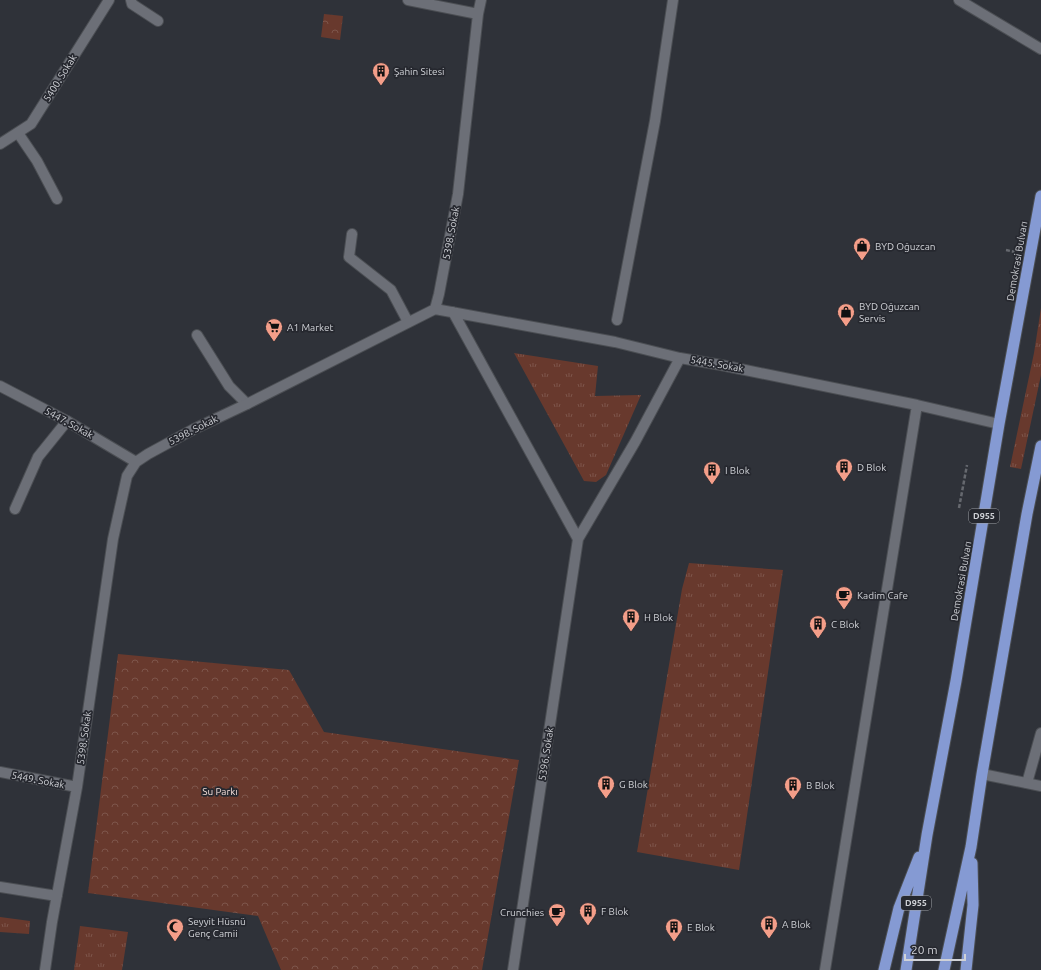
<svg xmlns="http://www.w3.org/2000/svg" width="1041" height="970" font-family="Ubuntu,sans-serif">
<defs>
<pattern id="grass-tufts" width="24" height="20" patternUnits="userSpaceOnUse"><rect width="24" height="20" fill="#68392d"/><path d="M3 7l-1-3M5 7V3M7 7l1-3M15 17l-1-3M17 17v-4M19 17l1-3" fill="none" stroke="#7d554b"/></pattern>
<pattern id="forest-crowns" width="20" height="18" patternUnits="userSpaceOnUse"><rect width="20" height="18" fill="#68392d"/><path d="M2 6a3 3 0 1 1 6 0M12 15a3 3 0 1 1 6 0" fill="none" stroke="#7d554b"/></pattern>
</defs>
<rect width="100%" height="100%" fill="#2f3239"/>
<!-- grass -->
<path fill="url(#grass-tufts)" d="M1041,308V375L1021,469L1010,467L1034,353Z
M514,353L598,366L595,396L641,395L606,475L596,482L584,481Z
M689,563L783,570L739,870L637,852L682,589Z
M0,917L30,921L29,934L0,932Z
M80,926L128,932L122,970H74Z"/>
<!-- forest -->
<path fill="url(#forest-crowns)" d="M324,14L343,16L340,40L321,37Z
M118,654L289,670L324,732L519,760L482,970H281L258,916L88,893Z"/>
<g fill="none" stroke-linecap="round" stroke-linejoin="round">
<!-- service casing -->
<g stroke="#4b4e53" stroke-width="12">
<path id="service" d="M131,0L132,4L158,21
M18,133L37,161L57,199
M352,234L349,257L391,290L408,322
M617,320L655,121L673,0
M197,335L229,386L247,404
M15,509L38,457L67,421
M1027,783L1041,733"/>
</g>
<!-- minor casing -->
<g stroke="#4b4e53" stroke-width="12">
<path id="minor" d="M408,0L478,14
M0,144L31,124L109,0
M435,309L615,342L680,358L721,365L917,405L999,424
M453,312L578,539L635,442L680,358
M0,386L67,421L136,462
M0,772L77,787
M0,887L57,896
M45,970L52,922L77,787L113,539L127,476L136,462L148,454L194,429L247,404L435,309L439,294L458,194L478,14L481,0
M513,970L578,539
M825,970L917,405"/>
</g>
<!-- tertiary casing -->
<g stroke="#4b4e53" stroke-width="12">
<path id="tertiary" d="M959,0L1041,49
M982,774L1041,786"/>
</g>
<!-- trunk casing -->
<g stroke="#4b4e53" stroke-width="13">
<path id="trunk" d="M884,970L899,908L919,857
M906,970L927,835L956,681L999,424L1041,196
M944,970L971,847L982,774L1027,514L1041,446
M966,970L973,905L972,863"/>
</g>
<!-- path -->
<path stroke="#66696f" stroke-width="2.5" stroke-dasharray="4 2" stroke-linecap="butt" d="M1006,250L1015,252
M959,508L967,465"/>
<!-- service -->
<use href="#service" stroke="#6c6f77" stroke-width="10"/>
<!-- minor -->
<use href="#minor" stroke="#6c6f77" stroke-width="10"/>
<!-- tertiary -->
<use href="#tertiary" stroke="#6c6f77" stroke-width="10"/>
<!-- trunk -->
<use href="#trunk" stroke="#859ad3" stroke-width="11"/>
</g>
<!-- icons -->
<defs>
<g id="building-pin" transform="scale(0.9)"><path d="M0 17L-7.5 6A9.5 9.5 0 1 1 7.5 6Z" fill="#f49e89" stroke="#26282f"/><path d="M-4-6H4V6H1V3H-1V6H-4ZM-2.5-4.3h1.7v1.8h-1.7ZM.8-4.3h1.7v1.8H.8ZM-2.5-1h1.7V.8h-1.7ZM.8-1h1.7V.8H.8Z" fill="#111"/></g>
<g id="shop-pin" transform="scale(0.9)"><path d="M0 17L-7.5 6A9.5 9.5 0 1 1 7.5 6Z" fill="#f49e89" stroke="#26282f"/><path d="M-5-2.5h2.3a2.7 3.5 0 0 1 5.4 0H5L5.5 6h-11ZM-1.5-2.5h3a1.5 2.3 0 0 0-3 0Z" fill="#111"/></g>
<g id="supermarket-pin" transform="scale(0.9)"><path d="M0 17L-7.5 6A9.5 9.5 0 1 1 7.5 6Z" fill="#f49e89" stroke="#26282f"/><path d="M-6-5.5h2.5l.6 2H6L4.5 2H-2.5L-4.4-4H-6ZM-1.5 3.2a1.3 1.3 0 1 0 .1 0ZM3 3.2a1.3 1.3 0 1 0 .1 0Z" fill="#111"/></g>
<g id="cafe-pin" transform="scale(0.9)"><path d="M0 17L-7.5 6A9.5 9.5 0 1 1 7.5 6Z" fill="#f49e89" stroke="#26282f"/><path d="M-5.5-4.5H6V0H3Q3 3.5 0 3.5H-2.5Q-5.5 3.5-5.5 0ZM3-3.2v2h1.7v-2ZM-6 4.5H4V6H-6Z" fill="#111"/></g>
<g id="mosque-pin" transform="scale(0.9)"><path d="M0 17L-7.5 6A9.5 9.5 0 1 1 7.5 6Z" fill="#f49e89" stroke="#26282f"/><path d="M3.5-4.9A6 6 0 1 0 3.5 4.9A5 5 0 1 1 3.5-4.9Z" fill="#111"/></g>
</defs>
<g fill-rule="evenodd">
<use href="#building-pin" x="381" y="71"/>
<use href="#shop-pin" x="862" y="246"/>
<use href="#shop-pin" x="846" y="312"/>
<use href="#supermarket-pin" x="274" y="327"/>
<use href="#building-pin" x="844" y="467"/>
<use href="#building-pin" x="712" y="470"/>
<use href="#cafe-pin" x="844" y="595"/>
<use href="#building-pin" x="631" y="617"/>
<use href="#building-pin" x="818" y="624"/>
<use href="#building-pin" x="606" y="784"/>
<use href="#building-pin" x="793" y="785"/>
<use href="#building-pin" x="588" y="911"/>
<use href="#cafe-pin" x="557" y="912"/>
<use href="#building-pin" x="769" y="924"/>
<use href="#mosque-pin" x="175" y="927"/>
<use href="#building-pin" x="674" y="927"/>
</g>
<g text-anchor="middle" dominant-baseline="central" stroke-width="3.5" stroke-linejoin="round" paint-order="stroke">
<!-- shield labels -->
<g fill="#26282f" stroke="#9d9fa5" stroke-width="1">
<rect x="969" y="509" width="30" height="14" rx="3"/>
<rect x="901" y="896" width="30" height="14" rx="3"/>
</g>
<g font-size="9" font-weight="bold" fill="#d0d2d7">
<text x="984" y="516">D955</text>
<text x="916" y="903">D955</text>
</g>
<!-- poi labels -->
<g font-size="10" fill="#d0d2d7" stroke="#26282f" text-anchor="start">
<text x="394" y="71">Şahin Sitesi</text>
<text x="875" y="246">BYD Oğuzcan</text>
<text x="859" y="306">BYD Oğuzcan<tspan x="859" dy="12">Servis</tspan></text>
<text x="287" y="327">A1 Market</text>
<text x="857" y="467">D Blok</text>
<text x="725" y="470">I Blok</text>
<text x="857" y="595">Kadim Cafe</text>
<text x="644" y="617">H Blok</text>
<text x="831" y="624">C Blok</text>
<text x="619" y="784">G Blok</text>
<text x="806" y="785">B Blok</text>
<text x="601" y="911">F Blok</text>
<text x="544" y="912" text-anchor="end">Crunchies</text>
<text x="188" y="921">Seyyit Hüsnü<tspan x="188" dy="12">Genç Camii</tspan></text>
<text x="782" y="924">A Blok</text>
<text x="687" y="927">E Blok</text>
</g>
<!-- street labels -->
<g font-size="10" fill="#d0d2d7" stroke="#26282f">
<text transform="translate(60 78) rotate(-58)">5400. Sokak</text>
<text transform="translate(451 233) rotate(-79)">5398. Sokak</text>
<text transform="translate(1017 261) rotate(-80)">Demokrasi Bulvarı</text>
<text transform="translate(717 364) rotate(10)">5445. Sokak</text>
<text transform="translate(69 423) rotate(29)">5447. Sokak</text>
<text transform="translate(193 430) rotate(-27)">5398. Sokak</text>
<text transform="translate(961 581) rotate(-80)">Demokrasi Bulvarı</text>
<text transform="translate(84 738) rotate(-82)">5398. Sokak</text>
<text transform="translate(546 754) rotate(-81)">5396. Sokak</text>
<text transform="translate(38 780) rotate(11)">5449. Sokak</text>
</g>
<!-- park labels -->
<g font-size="10" fill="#f5ded8" stroke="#26282f">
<text x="220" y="791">Su Parkı</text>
</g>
</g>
<!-- scale -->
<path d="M905 954v6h60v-6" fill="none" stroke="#d0d2d7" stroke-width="2"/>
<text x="911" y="954" font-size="12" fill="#d0d2d7" stroke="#26282f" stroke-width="3" paint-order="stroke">20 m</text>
</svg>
